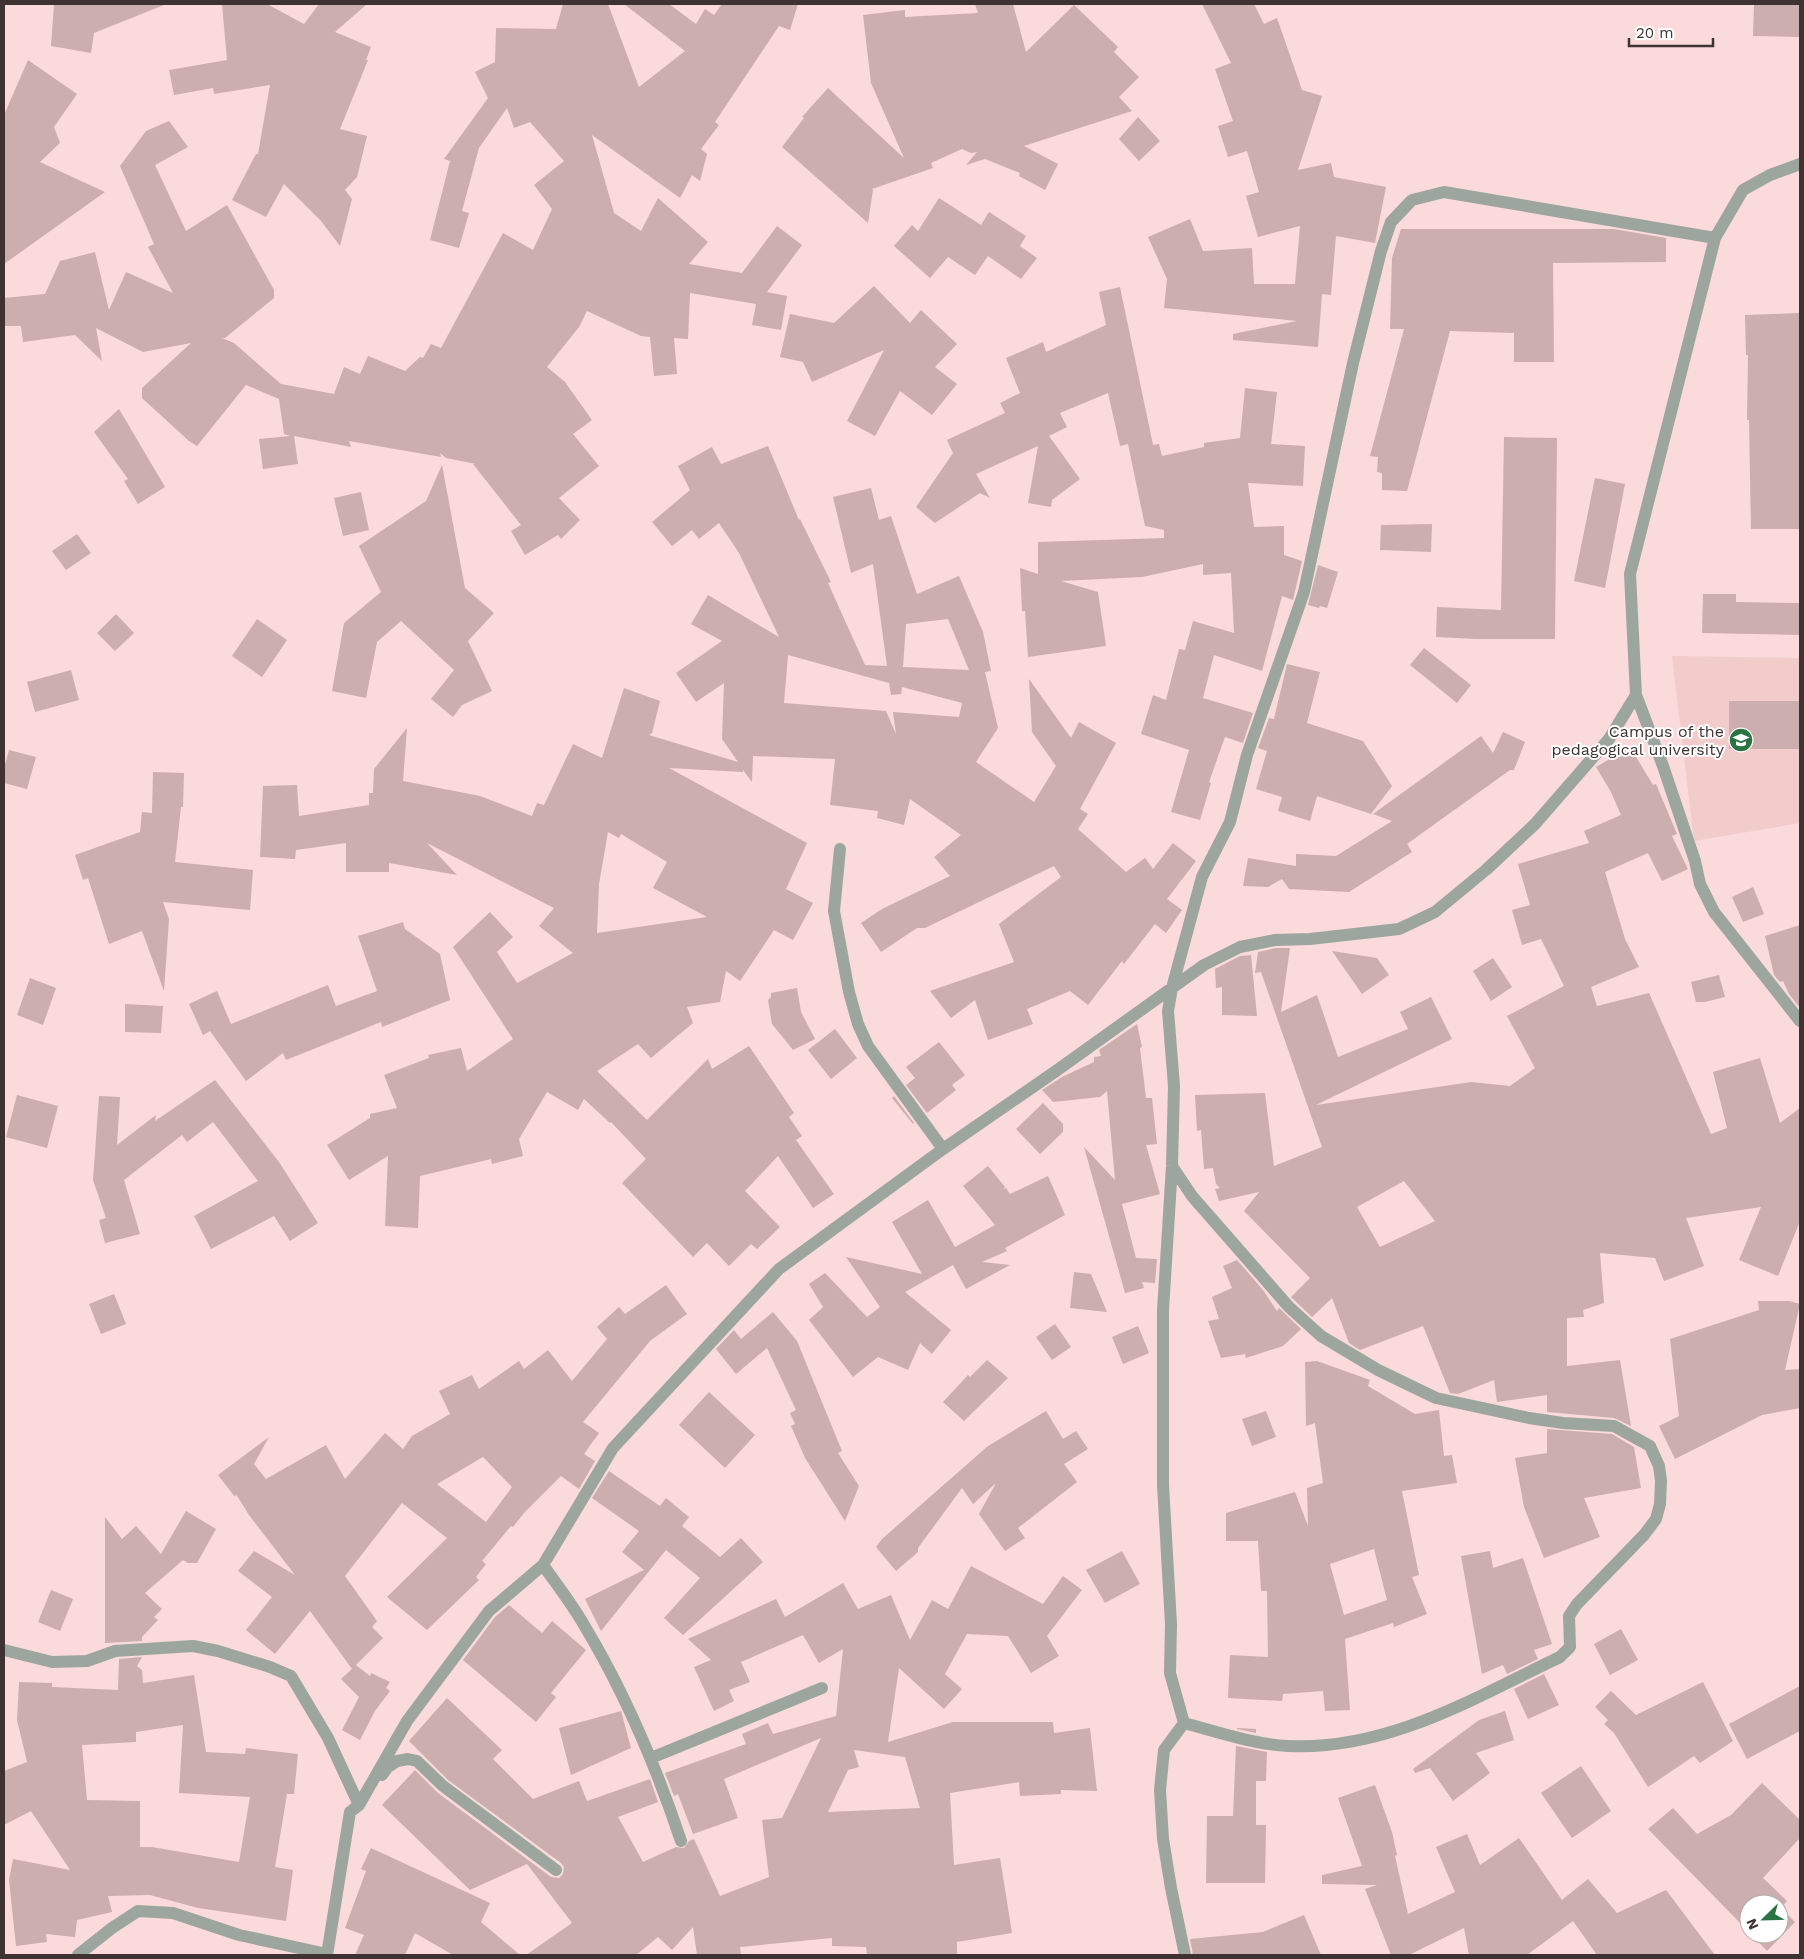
<svg xmlns="http://www.w3.org/2000/svg" width="1804" height="1959" font-family="'Work Sans',sans-serif">
<rect width="100%" height="100%" fill="#fadada"/>
<!-- built -->
<path fill="#f2cbcb" d="M1672,656L1800,658V823L1694,841Z"/>
<!-- building -->
<path fill="#ccaeae" fill-rule="evenodd" d="M54,4H164V5L94,33L91,53L51,46Z
M222,4H267L304,24L319,4H367L335,32L371,47L366,60H368L340,129L367,136L357,177L345,190L352,199L340,246L321,221L284,184L266,217L232,200L256,154H258L270,85L214,94L213,88L174,95L169,70L227,60Z
M563,4H608L639,87L685,51L624,4H669L696,24L705,9L714,15L722,4H798L790,30L779,26L715,122L719,125L701,149L707,154L700,181L692,175L680,198L592,135L614,213L641,231L658,198L708,242L689,264L742,273L777,226L802,245L767,292L787,296L781,330L752,325L756,304L690,293L688,339L674,338L677,374L654,376L650,337L641,336L587,311L579,327L547,367L565,382L592,420L573,434L599,466L559,498L580,520L561,539L558,535L525,555L511,531L521,525L473,464H476L446,458L440,453L441,457L349,441L351,447L294,436L298,464L263,469L259,439L290,436L284,434L279,399L246,385L197,446L189,441L142,398V388L191,343L143,352L96,328L102,361L75,335L23,342L21,326H4V298L45,294L60,261L95,252L109,310L126,272L173,293L148,247L154,244L120,166L146,131L169,121L188,147L155,165L186,231L227,205L274,290V298L225,338H222L234,343L281,384L334,394L344,367L360,374L368,356L405,371L420,357L423,358L431,344L441,348L503,233L533,250L552,209L534,185L564,161L530,122L514,128L507,108L479,148L462,211L469,213L459,248L430,240L450,161L444,159L488,98L475,72L495,62L496,28L556,29Z
M975,4H1013L1026,52L1074,5L1118,47L1114,52L1139,77L1119,97L1132,111L1024,146L1058,164L1045,190L1019,176L1020,173L985,159L966,165L977,152L971,153L962,149L931,163L933,168L872,189L873,190L868,223L782,147L804,118L802,117L828,88L904,158L871,83L863,15L905,10V17L978,13Z
M1202,4H1254L1264,24L1277,18L1302,90L1322,96L1298,170L1331,163L1334,177L1386,187L1375,243L1336,236L1331,295L1322,294L1318,347L1233,340V334L1297,321L1164,308L1167,279L1148,237L1190,219L1203,251L1252,248L1254,284H1295L1300,226L1258,237L1246,196L1259,192L1247,151L1228,157L1218,126L1233,121L1215,69L1231,63Z
M1754,4H1800V37L1753,36Z
M28,60L77,94L54,127L60,143L40,162L105,192L4,264V115Z
M1138,117L1160,141L1139,161L1119,139Z
M939,198L981,225L989,212L1026,236L1020,246L1037,258L1021,279L988,256L975,275L948,257L930,278L894,246L912,225L918,231Z
M1401,229H1614L1666,238V262L1553,263L1554,362H1514V333L1450,331L1407,491L1382,490V473L1377,472L1378,457L1370,456L1404,329H1390L1392,258Z
M874,286L910,323L921,310L957,344L935,367L957,384L932,415L900,391L875,436L847,421L884,350L812,382L803,362L780,357L790,314L834,323Z
M1120,287L1153,445L1159,444L1162,456L1204,447V443L1240,438L1245,388L1277,392L1271,444L1305,446L1303,486L1248,483L1254,527L1284,526V555L1302,561L1293,600L1282,596L1262,671L1214,655L1203,698L1253,713L1243,743L1225,737L1209,782L1211,783L1200,820L1171,812L1189,750L1141,734L1153,695L1166,700L1179,649L1185,650L1193,621L1234,633L1231,573L1203,575V564L1142,577L1061,581L1098,592L1106,646L1028,657L1025,611H1022L1020,568L1038,574V542L1164,538V530L1145,526L1128,444L1120,446L1108,393L1060,413L1067,427L1049,436L1080,479L1052,500L1051,507L1028,503L1038,446L976,474L990,498L980,493L935,523L916,507L953,453L947,440L1005,413L1000,403L1020,393L1006,358L1043,342L1046,352L1106,325L1099,292Z
M1800,313V529H1751L1749,420H1747L1748,355H1746L1745,315Z
M119,409L165,487L138,504L124,481L128,479L94,432Z
M1504,437L1557,438L1555,639H1477L1436,637L1437,607L1501,610Z
M768,446L799,520L800,519L831,582L828,583L865,665L887,666L873,564L851,573L833,497L871,488L879,520L891,516L917,594L959,576L983,632L991,671L985,672L998,728L976,762L1034,802L1056,766L1032,732L1029,679L1071,738L1079,722L1116,743L1080,809L1088,814L1078,829L1126,872L1145,858L1153,869L1173,843L1196,861L1167,899L1182,910L1166,933L1155,924L1124,964L1122,961L1088,1005L1070,991L1027,1009L1033,1024L988,1040L975,1000L951,1018L930,991L1014,962L999,924L1061,877L1054,866L925,928H917L881,952L861,923L882,909L950,876L934,857L961,835L910,799L904,825L877,818L878,811L830,805L835,759L753,756L752,782L743,770V772L669,768L807,843L786,889L813,903L793,940L774,930L740,981L726,971L720,1002L687,1007L693,1023L651,1058L638,1044L597,1071L647,1120L708,1059L712,1069L749,1046L794,1113L789,1117L802,1136L796,1140L834,1194L813,1208L778,1156L745,1191L780,1227L757,1249L751,1244L729,1266L707,1243L693,1257L622,1183L646,1159L611,1122L610,1123L584,1099L578,1110L547,1092L519,1139L523,1156L492,1164L491,1159L420,1176L418,1228L385,1226L388,1156L349,1180L327,1145L370,1118V1114L397,1108L384,1075L429,1058L428,1055L461,1048L467,1071L513,1039L453,947L490,912L513,937L497,952L517,983L573,953L539,926L554,908L427,843L457,875L389,863V872H346V843L296,850L295,859L260,857L263,786L297,785L299,816L369,805V793H373L374,769L407,728L403,781L480,796L532,816L537,803L544,805L573,744L602,758L624,688L660,701L652,733L649,735L738,762L722,739L724,683L696,702L676,673L722,641L691,624L708,595L779,637L739,553L719,523L699,539L692,530L672,546L652,522L690,490L678,466L712,447L721,464ZM948,619L969,670L903,667L906,624ZM788,655L889,683L891,695L901,694L902,687L962,703L959,717L893,712L896,734L886,711L784,703ZM608,832L619,838L621,834L667,862L653,888L707,917L597,933L599,884Z
M442,465L465,588L494,613L468,641L492,691L462,705L453,717L431,699L454,670L401,621L377,642L366,698L332,691L344,623L381,592L359,546L426,501Z
M1595,478L1625,484L1605,588L1574,581Z
M361,492L369,530L343,536L334,498Z
M1432,524L1431,552L1380,550L1381,525Z
M77,534L91,553L66,570L52,551Z
M1318,565L1338,572L1327,608L1320,606L1319,608L1308,605Z
M1703,594H1736V602L1800,603V635L1702,633Z
M116,614L134,633L115,651L97,633Z
M257,619L287,640L262,677L232,656Z
M1424,648L1471,685L1457,703L1410,665Z
M1287,664L1320,672L1307,723L1363,741L1392,786L1371,814L1317,796L1310,821L1278,811L1282,797L1256,789L1267,751L1258,748L1269,718L1274,719Z
M71,670L79,700L35,712L27,682Z
M1729,701H1800V749H1729Z
M1503,732L1525,742L1514,770H1510L1407,844L1412,852L1349,892L1289,889L1282,879L1268,887L1243,886L1248,858L1296,866V854L1336,856L1392,821L1373,814L1481,736L1493,753Z
M1630,747L1653,785L1656,784L1677,834L1672,836L1688,869L1662,881L1648,853L1605,872L1625,939L1639,967L1591,987L1597,1006L1649,993L1711,1134L1727,1128L1713,1072L1760,1058L1780,1123L1800,1108V1221L1778,1276L1739,1260L1761,1207L1686,1218L1704,1266L1664,1281L1655,1258L1600,1253L1604,1303L1583,1310L1584,1317L1567,1318V1366L1620,1360L1631,1426L1614,1418L1547,1412V1395L1497,1402L1494,1380L1458,1394L1450,1393L1423,1326L1360,1350L1349,1343L1332,1298L1312,1317L1291,1297L1310,1278L1244,1211L1259,1192L1219,1201L1215,1189L1220,1188L1216,1184L1213,1168L1204,1169L1201,1130L1197,1131L1195,1095L1265,1093L1274,1166L1322,1147L1261,972L1255,973L1258,952L1276,948H1290L1281,1012L1317,995L1338,1057L1408,1029L1400,1012L1431,997L1452,1039L1316,1105L1471,1082L1510,1086L1535,1068L1507,1016L1564,986L1541,939L1522,945L1512,910L1530,905L1518,864L1589,843L1584,831L1621,815L1611,792L1596,767ZM1404,1181L1435,1221L1380,1247L1357,1207Z
M9,750L36,757L27,789L4,783V768Z
M153,772L184,773L183,807H181L175,862L253,870L250,910L163,902L169,919L164,991L142,931L109,944L88,878L83,880L75,855L140,832L142,812L152,813Z
M1753,887L1764,914L1743,922L1732,897Z
M403,922L405,929L440,954L450,1000L382,1027L381,1022L286,1060L283,1053L246,1081L210,1031L203,1035L189,1004L217,991L231,1024L328,985L336,1006L377,991L358,936Z
M1800,925V1008L1789,994L1783,981L1780,982L1774,975L1765,936Z
M1332,951L1377,958L1389,975L1362,994Z
M1251,955L1257,1016L1222,1015V987L1216,988L1215,969L1240,956Z
M1493,958L1512,987L1491,1001L1473,971Z
M1719,975L1725,997L1705,1002H1696L1691,982Z
M30,978L56,988L43,1025L17,1015Z
M797,988L801,1012L815,1039L793,1050L772,1024L768,1000L771,997V993Z
M125,1004L163,1006L161,1033L125,1032Z
M1137,1024L1142,1047L1140,1048L1146,1098H1152L1157,1144L1146,1145L1160,1194L1122,1204L1136,1258L1157,1259L1155,1283L1142,1282L1144,1288L1125,1293L1084,1147L1115,1180L1107,1091L1100,1097L1053,1102L1042,1090L1062,1077L1094,1062V1057L1101,1056L1099,1050Z
M835,1029L857,1058L831,1079L808,1050Z
M939,1042L965,1075L952,1085L956,1090L927,1113L906,1085L915,1078L906,1067Z
M215,1080L279,1162L318,1223L290,1241L274,1216L211,1249L194,1216L258,1181L213,1122L187,1142L182,1135L124,1180L140,1234L105,1243L99,1220L106,1218L93,1180L99,1096L120,1097L117,1145L156,1115L155,1121Z
M17,1095L58,1106L47,1148L6,1137Z
M894,1096L914,1123L913,1124L892,1098Z
M1043,1103L1063,1124V1132L1040,1154L1016,1129Z
M988,1166L1005,1187L1003,1189L1006,1188L1010,1194L1048,1176L1065,1215L1005,1248L1007,1251L982,1262L1010,1265L966,1289L953,1265L905,1292L951,1330L932,1354L920,1343L908,1370L878,1357L853,1377L809,1320L823,1307L809,1284L825,1273L867,1317L880,1307L846,1257L922,1274L892,1222L928,1200L955,1247L995,1225L963,1186Z
M1237,1260L1263,1290L1277,1311L1279,1308L1301,1329L1283,1346L1246,1358L1245,1354L1221,1358L1208,1321L1219,1319L1212,1297L1232,1288L1223,1266Z
M1074,1272L1091,1274L1107,1312L1070,1308Z
M666,1285L687,1314L650,1341L583,1422L599,1433L584,1454L595,1461L579,1489L561,1476L524,1513L513,1527L511,1526L482,1561L486,1564L476,1577L479,1580L427,1630L387,1597L447,1538L402,1503L345,1576L377,1621L372,1627L383,1638L356,1665L370,1676L371,1673L390,1682L386,1688L390,1691L375,1711L360,1740L342,1730L359,1697L341,1679L352,1669L310,1611L275,1654L246,1630L272,1597L238,1571L254,1551L295,1575L249,1515L236,1494L235,1497L218,1475L269,1437L254,1464L266,1479L326,1445L345,1479L385,1433L403,1449L412,1436L450,1414L439,1391L472,1375L479,1389L519,1361L524,1369L548,1350L572,1381L607,1339L597,1327L619,1307L625,1314ZM483,1457L512,1487L486,1522L437,1484Z
M114,1294L126,1324L101,1334L89,1304Z
M1758,1301H1789L1800,1304L1785,1370L1800,1369V1408L1762,1415L1675,1459L1659,1426L1679,1416L1670,1339L1759,1310Z
M773,1312L797,1341L842,1451L838,1453L859,1486L845,1521L805,1458L791,1426L795,1424L790,1413L796,1410L767,1348L736,1374L716,1349L734,1330L741,1339Z
M1055,1324L1071,1347L1052,1360L1036,1337Z
M1138,1326L1149,1353L1123,1364L1112,1337Z
M987,1360L1008,1378L964,1421L943,1402L968,1375L970,1377Z
M1317,1361L1370,1380L1368,1386L1415,1414L1439,1410L1444,1456L1452,1455L1457,1483L1402,1491L1419,1575L1412,1577L1427,1614L1394,1627L1393,1623L1345,1639L1350,1710L1325,1711L1323,1691L1283,1694L1282,1701L1228,1698L1230,1655L1268,1657L1267,1591H1261L1258,1541H1226V1513L1295,1492L1308,1526L1307,1488L1323,1483L1315,1423L1306,1426L1305,1362ZM1374,1549L1387,1600L1344,1615L1330,1564Z
M709,1392L755,1435L725,1468L679,1425Z
M1046,1411L1063,1439L1076,1431L1088,1449L1064,1464L1077,1482L1018,1528L1025,1538L1005,1551L979,1514L996,1483L973,1504L962,1488L918,1548V1552L896,1571L876,1547L882,1539L988,1446Z
M1266,1411L1276,1437L1252,1446L1242,1419Z
M1547,1429L1612,1434L1634,1447L1641,1488L1584,1498L1600,1537L1544,1558L1524,1507L1515,1458L1547,1453Z
M609,1471L660,1506L666,1498L689,1517L682,1526L720,1557L741,1538L763,1562L683,1635L664,1618L700,1578L666,1550L601,1631L585,1599L644,1570L622,1552L639,1531L592,1498Z
M186,1511L216,1529L197,1563H188L183,1560L145,1593L162,1609L154,1617L158,1620L142,1637V1641L105,1643V1517L122,1539L136,1526L161,1554Z
M1122,1551L1140,1584L1105,1603L1086,1570Z
M1490,1551L1493,1568L1523,1558L1552,1644L1534,1650L1538,1659L1507,1674L1503,1665L1482,1674L1461,1556Z
M971,1566L1043,1604L1063,1576L1082,1590L1047,1636L1059,1656L1031,1673L1008,1636L967,1634L945,1674L962,1689L944,1709L899,1668L888,1742L953,1722H1053L1054,1733L1090,1728L1097,1791L1061,1790V1794L1020,1796L1019,1782L950,1793L954,1865L1000,1858L1012,1933L957,1942V1955H867L866,1947L832,1946V1938L740,1947L741,1955H697L693,1927L672,1950L658,1937L636,1955H526L572,1923L527,1864L470,1890L382,1805L415,1770L438,1793L551,1877L559,1878L563,1874L564,1867L561,1863L448,1780L409,1741L447,1698L502,1750L493,1759L533,1799L579,1781L587,1801L650,1779L658,1802L618,1817L643,1862L676,1847L684,1848L689,1841L694,1839L720,1896L769,1877L762,1820L782,1818L821,1738L724,1779L738,1818L693,1834L678,1794L674,1796L665,1773L746,1744L742,1734L768,1723L773,1734L836,1716L843,1649L819,1663L803,1635L741,1662L750,1682L729,1690L734,1701L714,1711L694,1667L711,1660L688,1639L776,1599L785,1617L843,1583L858,1609L891,1595L910,1640L932,1600L948,1609ZM854,1750L905,1757L920,1808L828,1812L848,1770L859,1767Z
M51,1590L73,1599L60,1631L38,1622Z
M509,1605L542,1633L552,1621L586,1650L551,1693L556,1697L536,1722L463,1660L495,1617Z
M1621,1629L1638,1660L1610,1675L1594,1644Z
M142,1657L137,1666L142,1670L143,1683L194,1675L206,1752L245,1754L246,1748L298,1754L294,1794H287L275,1867L293,1870L286,1921L198,1908L150,1895L108,1896L112,1912L77,1920L75,1937L46,1934L47,1942L16,1946L9,1880L13,1859L70,1870L31,1811L4,1825V1771L27,1762L17,1720L19,1682L52,1683V1687L118,1690L119,1659ZM183,1725L179,1793L250,1797L239,1862L152,1847H140V1801L87,1800L82,1745L136,1742V1732Z
M1544,1674L1559,1705L1528,1719L1514,1689Z
M1703,1682L1733,1741L1700,1763L1694,1756L1648,1787L1614,1733L1604,1724L1608,1720L1595,1707L1611,1691L1636,1715Z
M1800,1686V1731L1747,1759L1729,1724Z
M621,1711L631,1748L571,1775L559,1728Z
M1505,1711L1514,1740L1476,1753L1490,1773L1453,1801L1430,1768L1415,1773L1413,1769L1479,1720Z
M1237,1728L1256,1729V1733L1237,1729Z
M1236,1746L1267,1752L1266,1781H1256V1825H1266L1265,1883H1206L1207,1816H1233Z
M1581,1766L1611,1811L1572,1838L1541,1793Z
M1762,1783L1800,1820V1838L1763,1878L1787,1901L1781,1908L1795,1922L1767,1951L1751,1934H1779V1904H1749V1932L1648,1829L1673,1808L1697,1834L1731,1815Z
M1375,1785L1392,1832L1397,1855L1395,1856L1408,1914L1455,1892L1436,1847L1467,1834L1480,1865L1519,1838L1562,1900L1588,1879L1617,1913L1666,1890L1715,1955H1597L1573,1921L1527,1955H1469L1464,1928L1409,1955H1391L1365,1889L1377,1885L1322,1884V1875L1362,1866L1338,1798Z
M371,1848L490,1903L481,1922L520,1955H453L415,1933L405,1955H355L364,1935L345,1928L366,1871L361,1869Z
M1304,1915L1321,1955H1193L1190,1939L1263,1932Z"/>
<g fill="none" stroke-linecap="round" stroke-linejoin="round">
<!-- street -->
<path stroke="#9ca69e" stroke-width="12" d="M1636,695L1663,766L1695,861L1700,884L1714,912L1800,1021
M840,849L834,911L849,992L858,1024L868,1046L943,1149
M1172,1166L1192,1196L1289,1307L1321,1336L1378,1370L1436,1398L1529,1418L1563,1423L1614,1426L1650,1446L1659,1466L1661,1481L1660,1504L1656,1519L1644,1535L1577,1604L1569,1616L1570,1647L1560,1657C1474,1698 1387,1751 1288,1746C1252,1744 1218,1732 1184,1723
M543,1565C557,1585 572,1604 584,1625C625,1693 656,1766 681,1841
M4,1650L52,1662L87,1661L115,1651L193,1646L218,1651L270,1667L291,1676L328,1738L359,1805
M651,1758L822,1688
M382,1775L388,1767L397,1761L408,1759L417,1761L443,1786L556,1870
M78,1955L112,1928L138,1911L173,1913L239,1935L327,1954
M327,1955L350,1812L359,1805L407,1721L489,1611L543,1565L613,1448L779,1269L943,1149L1056,1071L1204,965L1240,947L1275,940L1310,939L1399,929L1435,912L1487,869L1535,824L1609,739L1636,695L1630,574L1715,238L1743,190L1770,175L1800,164
M1185,1955L1171,1888L1163,1839L1160,1790L1164,1750L1184,1723L1170,1673L1171,1624L1163,1485V1310L1172,1166L1174,1086L1168,1011L1172,988L1202,877L1230,822L1247,755L1304,592L1353,363L1381,251L1391,222L1412,200L1444,192L1715,238"/>
</g>
<!-- icons -->
<defs>
<g id="university-disc" transform="scale(1.25)"><circle r="9.5" fill="#297442" stroke="#fff"/><path d="M0-5L7-2L0 1L-7-2ZM-4 1L0 2.5L4 1V4Q0 6-4 4Z" fill="#fff"/></g>
</defs>
<g fill-rule="evenodd">
<use href="#university-disc" x="1741" y="740"/>
</g>
<g text-anchor="middle" dominant-baseline="central" stroke-width="4" stroke-linejoin="round" paint-order="stroke">
<!-- poi labels -->
<g font-size="16" fill="#3e3232" stroke="#fff" text-anchor="end">
<text x="1724" y="731">Campus of the<tspan x="1724" dy="18">pedagogical university</tspan></text>
</g>
</g>
<!-- border -->
<rect width="1804" height="1959" fill="none" stroke="#3e3232" stroke-width="10"/>
<!-- north arrow -->
<g transform="translate(1764 1919) rotate(247)"><circle r="24" fill="#ffffff" stroke="#b2adad"/>
<path d="M0-4L9 19L0 12L-9 19Z" fill="#297442"/>
<text y="-8" font-size="14" font-weight="bold" text-anchor="middle" fill="#3e3232">N</text>
</g>
<!-- scale -->
<path d="M1629 38v8h84v-8" fill="none" stroke="#3e3232" stroke-width="2.5"/>
<text x="1636" y="38" font-size="15" fill="#3e3232" stroke="#ffffff" stroke-width="4" paint-order="stroke">20 m</text>
</svg>
